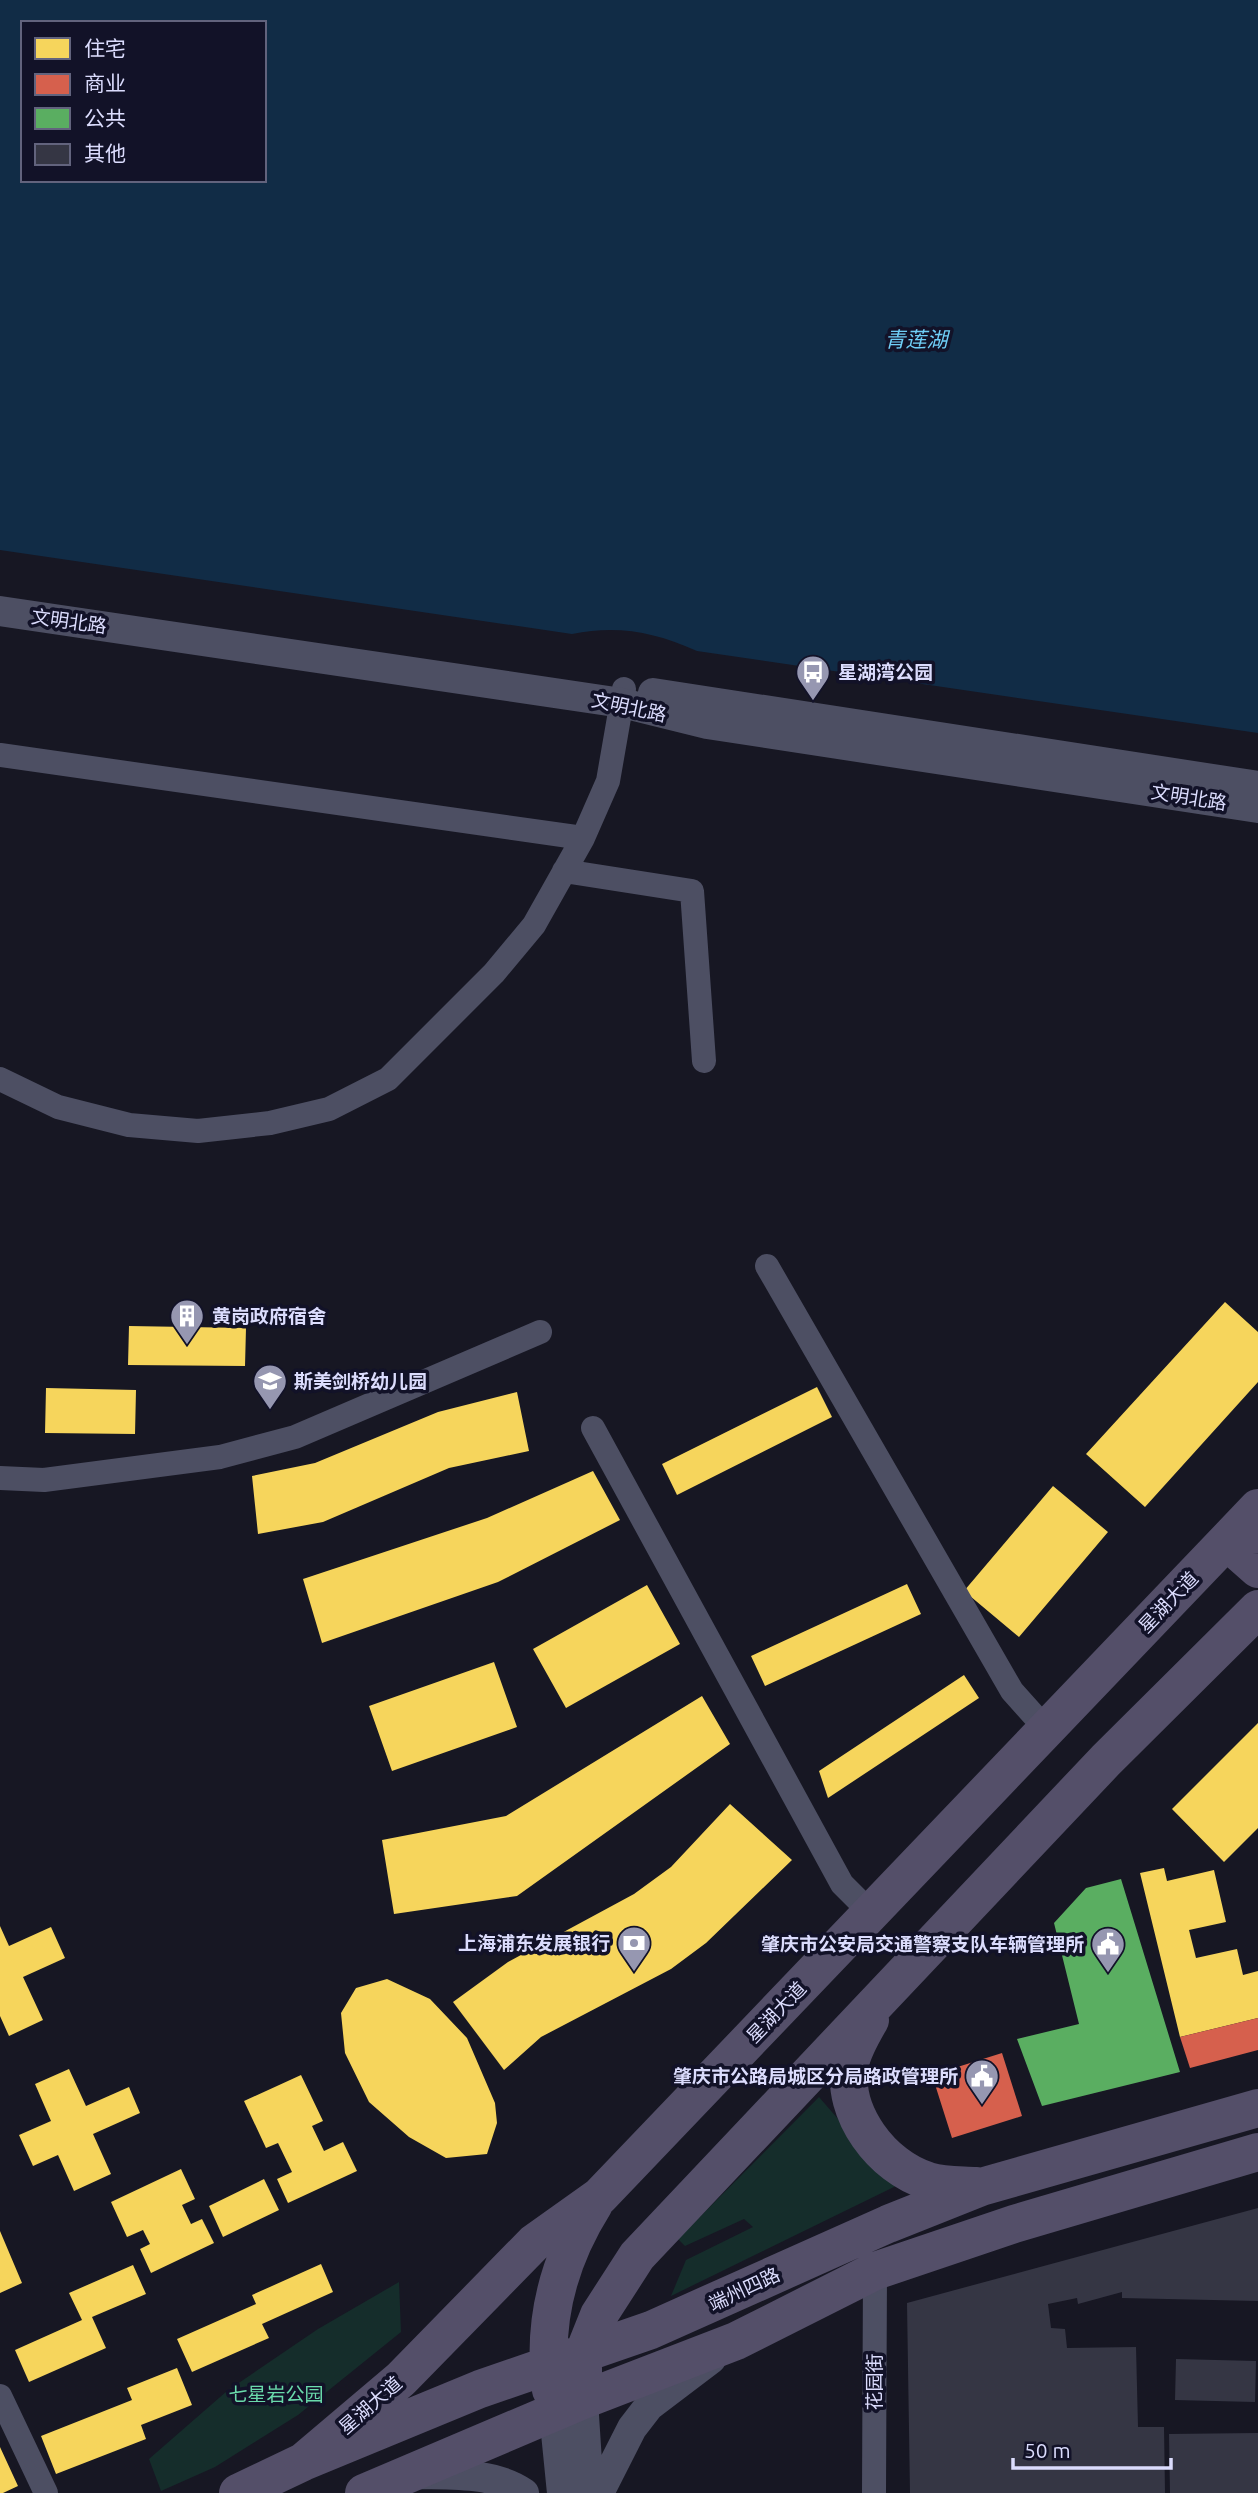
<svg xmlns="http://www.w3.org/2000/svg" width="1258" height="2493" font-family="Ubuntu,'Noto Sans SC',sans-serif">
<rect width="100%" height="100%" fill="#171723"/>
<!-- green -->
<path fill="#152d2b" d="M819,2097L896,2186L671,2296L686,2260L753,2227L744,2219L685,2246L678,2239Z
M399,2282L401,2332L298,2415L215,2467L161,2491L149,2459L227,2391L318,2329Z"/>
<!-- water -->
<path fill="#112c46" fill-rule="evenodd" d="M0,0H1258V733L697,651C654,632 618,625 572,634L0,550ZM23,23H264V180H23Z"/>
<!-- homes -->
<path fill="#f6d55c" d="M1225,1302L1258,1332V1382L1145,1507L1086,1454Z
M129,1326L246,1328L245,1366L128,1365Z
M817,1387L832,1417L677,1495L662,1464Z
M46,1388L136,1390L135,1434L45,1433Z
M517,1392L529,1451L449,1468L323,1522L258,1534L252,1476L315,1463L438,1412Z
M593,1471L620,1520L498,1582L322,1643L303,1579L487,1518Z
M1053,1486L1108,1532L1019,1637L964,1591Z
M907,1584L921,1614L765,1686L751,1656Z
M647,1585L680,1644L566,1708L533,1649Z
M494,1662L517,1727L392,1771L369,1706Z
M964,1675L979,1698L828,1798L819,1771Z
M702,1696L730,1744L517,1896L394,1914L382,1840L506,1816Z
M1258,1723V1828L1224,1862L1172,1809Z
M730,1804L792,1860L706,1943L671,1969L541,2037L504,2070L453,2002L508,1962L634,1894L671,1867Z
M1164,1868L1167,1881L1214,1870L1226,1922L1189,1930L1196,1958L1237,1949L1243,1975L1258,1971V2018L1180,2037L1140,1873Z
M0,1926L9,1946L51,1927L65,1958L23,1977L43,2020L9,2036L0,2016Z
M387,1979L430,1999L467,2038L495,2103L497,2123L487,2154L446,2158L409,2137L369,2102L345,2053L341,2013L356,1988Z
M69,2069L86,2106L129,2087L140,2113L93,2134L111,2174L74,2191L58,2155L33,2166L19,2135L51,2121L35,2084Z
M301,2075L323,2121L312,2126L324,2151L343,2142L357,2171L288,2203L277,2179L292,2172L278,2143L266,2148L244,2101Z
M181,2169L195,2199L182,2205L191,2224L202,2219L214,2243L151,2273L140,2249L150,2244L143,2230L127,2237L111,2202Z
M264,2179L279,2210L223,2237L209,2206Z
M0,2231L22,2283L0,2293Z
M321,2264L333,2292L262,2324L269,2338L192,2372L177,2339L256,2304L252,2295Z
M133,2265L146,2294L92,2317L106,2348L29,2382L15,2350L82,2320L69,2293Z
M177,2368L192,2405L141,2425L146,2439L56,2474L41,2436L132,2400L127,2388Z
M0,2447L18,2486L3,2493H0Z"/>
<!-- shops -->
<path fill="#d6604d" d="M1258,2018V2050L1190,2068L1180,2037Z
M1002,2053L1022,2116L952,2138L932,2075Z"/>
<!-- public -->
<path fill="#5aae61" d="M1121,1879L1180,2072L1042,2106L1017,2039L1079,2024L1054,1923L1086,1888Z"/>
<!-- building -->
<path fill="#353644" d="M1258,2208V2301L1122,2298V2292L1078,2304L1077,2298L1048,2304L1051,2328L1065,2329L1067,2348L1136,2347L1138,2427H1164L1165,2493H910L907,2303Z
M1176,2359L1256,2361L1255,2402L1175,2400Z
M1258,2433V2493H1170L1169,2434Z"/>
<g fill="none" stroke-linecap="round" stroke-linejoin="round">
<!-- minor -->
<path stroke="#4d4f63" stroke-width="24" d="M0,755L583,838
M564,871L692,891L704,1061
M0,1079L58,1107L129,1125L198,1131L270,1123L329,1109L388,1079L494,973L534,925L583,838L608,781L624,689
M767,1266L1012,1691L1046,1729
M593,1428L842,1884L871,1913
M0,1478L44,1480L220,1457L295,1437L540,1332
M0,2396L46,2493
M874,2493L875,2271"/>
<!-- tertiary -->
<path stroke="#4d4f63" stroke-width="30" d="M0,611L622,703L707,724L1258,808
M653,693L1258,786
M583,2400L589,2493
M554,2413L562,2493
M415,2474C451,2475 494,2472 524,2493
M599,2493L632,2428L649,2406L711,2359"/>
<!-- primary -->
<path stroke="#544f69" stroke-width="38" d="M1240,1527L1241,1554L1258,1569
M870,2020C862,2034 853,2049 850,2064C841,2113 882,2167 928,2181C943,2186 960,2185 976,2186
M551,2390C542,2323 558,2261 594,2204
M583,2400V2355L599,2315L637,2256L1106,1760L1258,1609
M303,2462L401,2379L534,2243L600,2196L1258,1508
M238,2493L303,2462L480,2389L651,2330L888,2224L981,2187L1258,2108
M364,2493L583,2400L736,2341L875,2271L1014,2224L1258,2152"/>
</g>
<!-- icons -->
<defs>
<g id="bus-pin" transform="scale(1.75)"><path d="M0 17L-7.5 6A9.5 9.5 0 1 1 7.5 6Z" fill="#9697b1" stroke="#121228"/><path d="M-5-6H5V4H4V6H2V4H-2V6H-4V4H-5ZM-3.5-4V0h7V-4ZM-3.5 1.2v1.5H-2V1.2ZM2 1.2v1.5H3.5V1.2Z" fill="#fff"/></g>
<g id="building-pin" transform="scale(1.75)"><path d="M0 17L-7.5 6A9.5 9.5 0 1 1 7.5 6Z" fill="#9697b1" stroke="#121228"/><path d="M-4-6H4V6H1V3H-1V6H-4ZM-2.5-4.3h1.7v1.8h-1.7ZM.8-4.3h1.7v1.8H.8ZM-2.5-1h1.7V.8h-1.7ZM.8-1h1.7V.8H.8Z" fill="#fff"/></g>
<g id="school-pin" transform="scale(1.75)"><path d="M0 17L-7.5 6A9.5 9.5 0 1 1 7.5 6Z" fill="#9697b1" stroke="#121228"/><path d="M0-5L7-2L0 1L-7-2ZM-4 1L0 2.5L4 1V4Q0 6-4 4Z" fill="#fff"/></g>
<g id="bank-pin" transform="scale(1.75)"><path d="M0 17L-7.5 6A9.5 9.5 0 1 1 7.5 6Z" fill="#9697b1" stroke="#121228"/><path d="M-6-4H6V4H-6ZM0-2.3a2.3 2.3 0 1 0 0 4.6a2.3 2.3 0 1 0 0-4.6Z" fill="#fff"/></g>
<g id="civic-pin" transform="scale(1.75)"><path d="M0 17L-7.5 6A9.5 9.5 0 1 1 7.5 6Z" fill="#9697b1" stroke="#121228"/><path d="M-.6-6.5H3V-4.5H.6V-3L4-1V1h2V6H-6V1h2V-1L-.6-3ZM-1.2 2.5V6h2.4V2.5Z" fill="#fff"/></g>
</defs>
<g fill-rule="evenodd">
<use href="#bus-pin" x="813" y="672"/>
<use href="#building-pin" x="187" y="1316"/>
<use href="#school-pin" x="270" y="1381"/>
<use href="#bank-pin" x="634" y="1943"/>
<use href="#civic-pin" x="1108" y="1944"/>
<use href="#civic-pin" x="982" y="2076"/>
</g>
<g text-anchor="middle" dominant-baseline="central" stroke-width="7" stroke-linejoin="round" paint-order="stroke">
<!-- street labels -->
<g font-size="19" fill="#dbdcfd" stroke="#121228">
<text transform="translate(69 621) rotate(8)">文明北路</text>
<text transform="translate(629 707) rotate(12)">文明北路</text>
<text transform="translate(1189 797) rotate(9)">文明北路</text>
<text transform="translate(1168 1602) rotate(-46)">星湖大道</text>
<text transform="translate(776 2012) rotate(-46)">星湖大道</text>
<text transform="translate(744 2289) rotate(-25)">端州四路</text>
<text transform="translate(874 2382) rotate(-90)">花园街</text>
<text transform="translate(370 2405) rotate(-41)">星湖大道</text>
</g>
<!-- poi labels -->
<g font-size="19" font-weight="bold" fill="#dbdcfd" stroke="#121228" text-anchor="start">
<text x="838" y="672">星湖湾公园</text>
<text x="212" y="1316">黄岗政府宿舍</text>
<text x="294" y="1381">斯美剑桥幼儿园</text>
<text x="610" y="1943" text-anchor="end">上海浦东发展银行</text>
<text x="1084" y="1944" text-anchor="end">肇庆市公安局交通警察支队车辆管理所</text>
<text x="958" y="2076" text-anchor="end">肇庆市公路局城区分局路政管理所</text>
</g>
<!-- park labels -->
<g font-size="19" fill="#6adaab" stroke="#121228">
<text x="276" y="2394">七星岩公园</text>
</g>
<!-- water labels -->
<g font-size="21" font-style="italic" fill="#6fcef7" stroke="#121228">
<text x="916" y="339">青莲湖</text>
</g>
</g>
<!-- legend -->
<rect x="21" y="21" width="245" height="161" fill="#121228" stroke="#62637d" stroke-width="2"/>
<rect x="35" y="38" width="35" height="21" fill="#f6d55c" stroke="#62637d" stroke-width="2"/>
<text x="84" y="56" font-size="21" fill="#dbdcfd">住宅</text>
<rect x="35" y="74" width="35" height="21" fill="#d6604d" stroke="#62637d" stroke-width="2"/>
<text x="84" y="91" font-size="21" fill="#dbdcfd">商业</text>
<rect x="35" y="108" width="35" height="21" fill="#5aae61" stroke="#62637d" stroke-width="2"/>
<text x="84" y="126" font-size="21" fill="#dbdcfd">公共</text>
<rect x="35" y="144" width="35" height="21" fill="#353644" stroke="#62637d" stroke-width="2"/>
<text x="84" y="161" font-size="21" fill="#dbdcfd">其他</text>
<!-- scale -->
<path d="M1013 2458v10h158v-10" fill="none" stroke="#dbdcfd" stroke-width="3.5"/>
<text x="1024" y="2458" font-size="21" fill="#dbdcfd" stroke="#121228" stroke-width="5" paint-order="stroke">50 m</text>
</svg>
